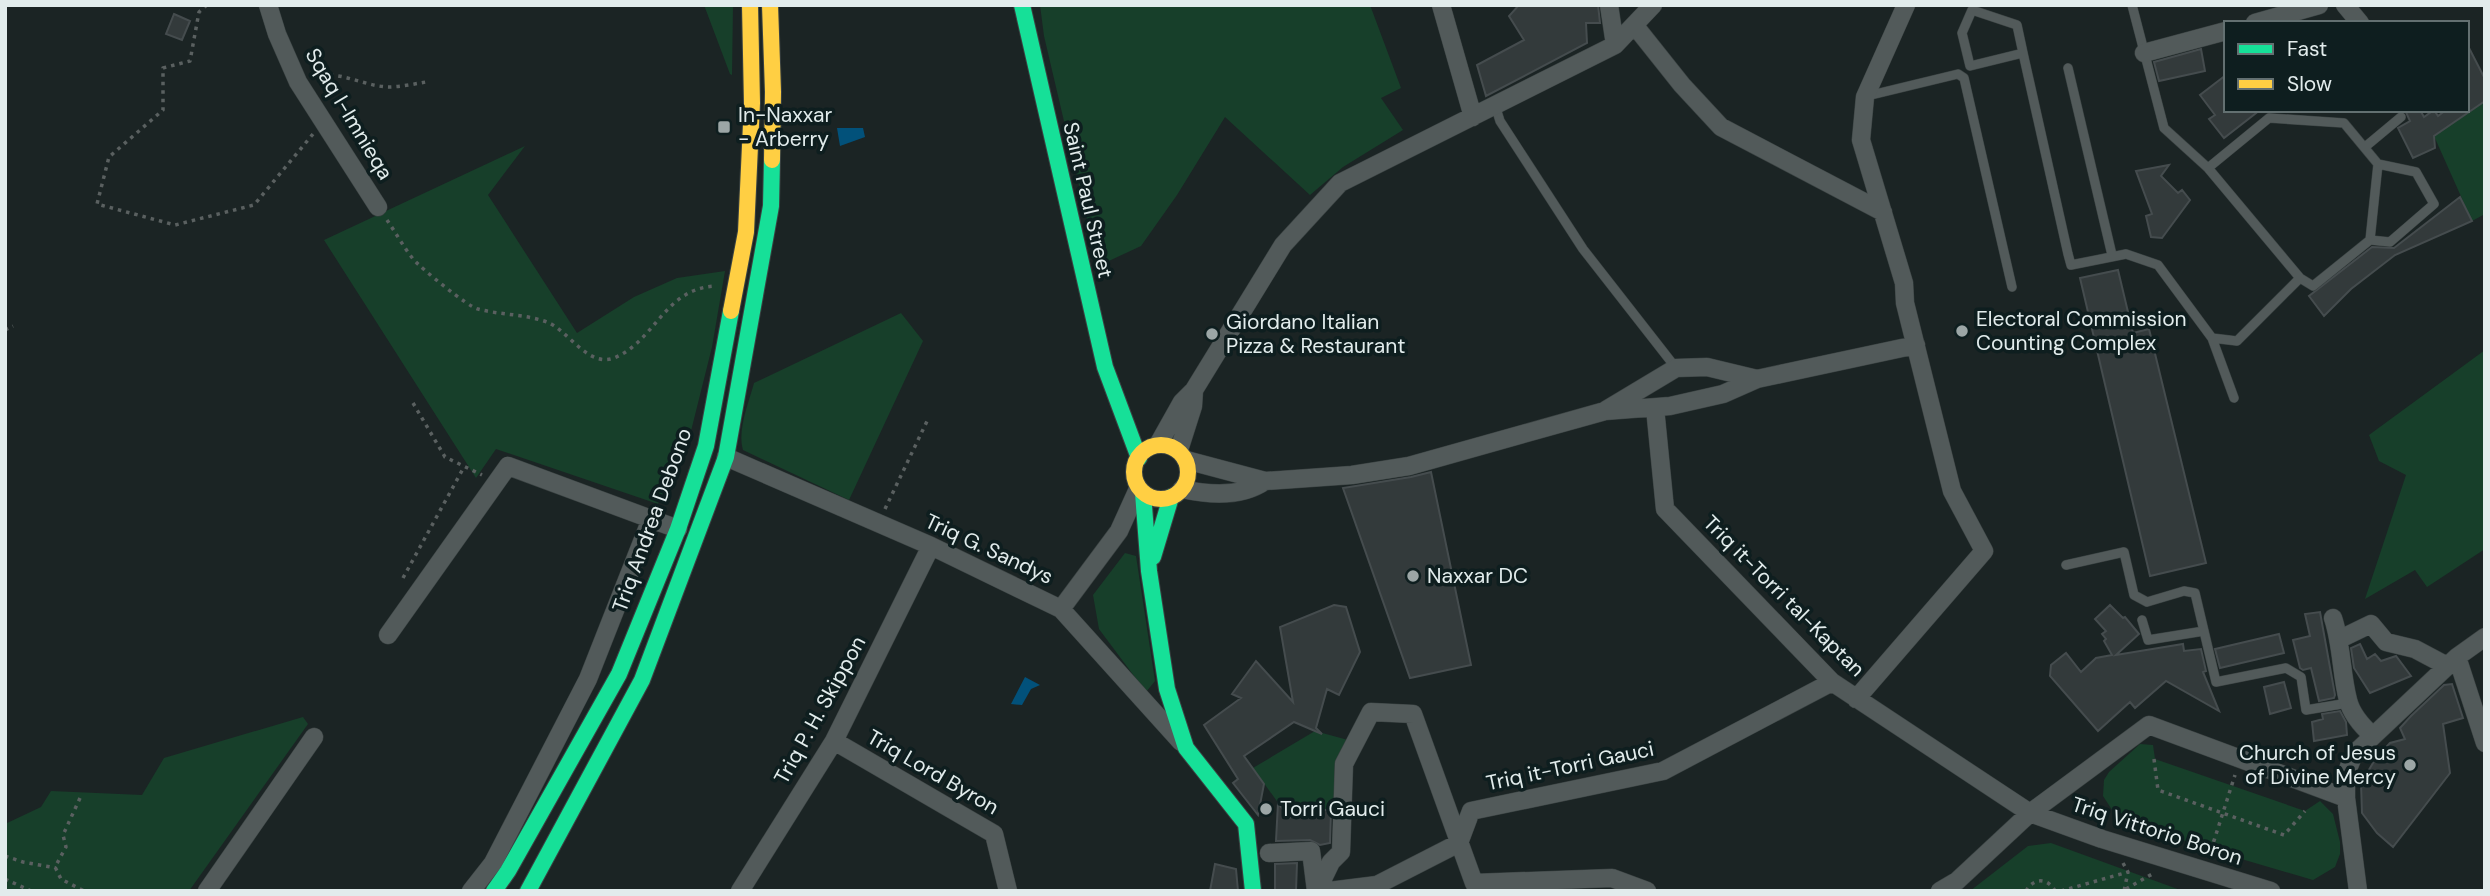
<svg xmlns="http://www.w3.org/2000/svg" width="2490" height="896" font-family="'DM Sans',sans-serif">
<rect width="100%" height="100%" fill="#1b2424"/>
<!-- green -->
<path fill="#173f2a" d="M704,5H733L732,75L730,74Z
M1040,5H1370L1401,88L1381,98L1403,130L1343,167L1310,195L1225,117L1177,195L1141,246L1098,266L1044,36Z
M2485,101V214L2472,221L2434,136Z
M525,146L488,195L577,333L634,297L677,278L725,271L712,347L690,435L658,504L496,449L476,478L324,240Z
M901,313L923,341L849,500L743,450C737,430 749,402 754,383Z
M2485,350V549L2427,587L2415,570L2365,599L2406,475L2379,461L2369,435Z
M1125,553L1136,556L1155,681L1146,692L1099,629L1093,595Z
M303,717L308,724L189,891H5V824L41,807L51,791L142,795L164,758Z
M1315,731L1348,740L1336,812L1311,807L1289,818L1253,768Z
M2140,744L2153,745L2155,759L2305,811L2320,801L2333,814L2340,842V854L2335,867L2313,880L2211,850L2116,816L2103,796L2104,780L2109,772Z
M2051,843L2183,891H1970L2028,846Z"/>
<!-- water -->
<path fill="#02517a" d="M837,128H863L865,137L840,146Z
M1025,677L1040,685L1031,689L1022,705L1011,704Z"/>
<!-- building -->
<path fill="#333a3b" stroke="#454c4e" stroke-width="2" d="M1519,5H1598L1600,23H1586L1587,43L1486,96L1477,65L1524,40L1509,16Z
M174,14L190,21L182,40L166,34Z
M2467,44L2485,79V101L2434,136L2435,148L2413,158L2398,128L2410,121L2405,110H2420L2424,117L2434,110L2438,116L2446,110H2467Z
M2201,49L2205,71L2159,81L2154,62Z
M2226,75V110H2260L2224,138L2209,119L2215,115L2200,95Z
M2169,165L2161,176L2178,193L2182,190L2190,200L2162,238L2151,237L2146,216L2152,214L2136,171Z
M2460,197L2472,221L2395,255L2351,289L2324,316L2309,296L2372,247L2394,248Z
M2118,270L2133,333L2149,329L2206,563L2150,576L2080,278Z
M1431,472L1471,665L1410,678L1343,488L1411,477Z
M1334,605L1346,607L1360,652L1339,695L1327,689L1316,728L1322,734L1294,722L1244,756L1264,784L1258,815L1233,783L1238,779L1204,725L1241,698L1232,694L1256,661L1293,702L1280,627Z
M2110,605L2123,618L2125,617L2139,634L2116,655L2183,644L2184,651L2201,649L2206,671L2203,672L2219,711L2166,681L2135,708L2130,702L2098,731L2050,676L2051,665L2066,653L2081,672L2096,658L2112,655L2104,641L2106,639L2102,634L2106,631L2095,619Z
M2320,612L2335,695L2334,698L2319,701L2311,668L2303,670L2300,668L2293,640L2310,636L2305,614Z
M2279,634L2284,653L2220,668L2215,649Z
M2360,644L2367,659L2375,654L2381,661L2396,656L2411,676L2370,693L2354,668L2351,648Z
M2284,682L2291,708L2270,714L2264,687Z
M2452,684L2463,718L2443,724L2450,773L2393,847L2377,833L2362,813L2361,783L2376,758L2390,743L2405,739L2400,728L2411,716L2444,685Z
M2340,711L2346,722L2347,735L2314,741L2312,722L2323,719L2322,714Z
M1278,803L1289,818L1311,807L1331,811L1330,843L1320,845L1310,840L1276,841Z
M1297,863L1296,891H1275V864Z
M1215,864L1236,869L1238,891H1210Z"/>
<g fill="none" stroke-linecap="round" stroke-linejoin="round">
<!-- lane casing -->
<g stroke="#3a4242" stroke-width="10">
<path id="lane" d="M2023,53L1970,66L1962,33L1972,10L2017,25L2023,53L2068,254L2071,265L2126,254L2158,265L2212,338L2237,341L2300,278L2208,168L2164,128L2132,5
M2068,68L2112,255
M1867,96L1958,74L1964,78L2012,287
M1495,105L1500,121L1583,249L1676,368
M2365,147L2401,117
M2208,168L2269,118L2344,123L2378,164L2416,172L2434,204L2390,242L2370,240L2313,286L2300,278
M2370,240L2378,164
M2212,338L2234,398
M2066,565L2124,552L2134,595L2147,602L2184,591L2195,593L2216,682L2286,668L2301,677L2306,710L2348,703
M2142,620L2148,640L2204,631"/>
</g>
<!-- street casing -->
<g stroke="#3a4242" stroke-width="19">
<path id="street" d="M268,5L277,34L298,82L378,207
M1441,5L1473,117
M1609,5L1615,45
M2345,5L2360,23
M2255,23L2319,5
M1635,26L1682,85L1721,127L1883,212
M2144,53L2226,31
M1655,408L1665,509L1832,682L2030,813L2102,839L2271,891
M1606,410L1676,368L1707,367L1757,379
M1159,443L1182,402L1194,390L1283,245L1340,183L1615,45L1653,5
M1179,450L1193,406L1194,390
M726,457L931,546L1061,609L1181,742
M1186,460L1265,481L1352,475L1409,466L1605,411L1670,406L1723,394L1757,379L1916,345
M1182,489C1209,495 1241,498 1265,481
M1061,609L1119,531L1138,489
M2333,618C2342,645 2341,673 2348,700C2351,713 2363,727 2373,736
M388,635L508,466L678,529
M2340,639L2371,624L2386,642L2415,649L2447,666
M2457,657L2485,743
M1856,699L1984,551L1952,491L1905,303L1904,283L1861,140L1865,97L1906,5
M834,741L994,834L1008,891
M2346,798V774L2354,754L2457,657L2485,637
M1269,853L1311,851L1316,891
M207,891L314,737
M471,891L493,863L588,679L651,519
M740,891L834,741L931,546
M1317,891L1331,862L1341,852L1344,764L1371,712L1413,714L1474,883L1612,878L1647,891
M1329,891L1377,885L1459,843L1471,811L1663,771L1832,682
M1940,891L1957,881L2030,813L2149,725L2346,798L2358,891"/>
</g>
<!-- fast casing -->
<g stroke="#3a4242" stroke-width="18">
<path id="fast" d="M1022,5L1105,367L1139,458
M1143,493L1149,571L1167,689L1186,748L1246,824L1253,891
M1153,557L1171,497
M494,891L508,871L619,674L678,529L706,446L731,311
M528,891L642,680L726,457L771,206L772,160"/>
</g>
<!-- slow casing -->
<g stroke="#3a4242" stroke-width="18">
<path id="slow" d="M770,5L773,92L772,160
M731,311L746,232L752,103L750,5
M1134 472a27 27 0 1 1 54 0a27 27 0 1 1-54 0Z"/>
</g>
<!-- path -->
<path stroke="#5a6060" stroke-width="3.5" stroke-dasharray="3.5 5" stroke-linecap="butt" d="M207,5L199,12L190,61L163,68V110L109,157L97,204L175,225L254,205L313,134
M313,77C337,69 363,86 388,87C400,87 414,84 426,82
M387,220C396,233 404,248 414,260C422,269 468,307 478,309C500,315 525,314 547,322C568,330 588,368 614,358C656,341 664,288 716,286
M5,330L13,326
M413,403L445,457L482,475
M885,509L929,417
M403,578L464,467
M2154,759L2158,790L2284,835L2305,811
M80,798L63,835L66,847L55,867L61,879L84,891
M2211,850L2235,775
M5,856L23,862L56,868
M2123,863L2128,872L2124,891
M5,879L31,891
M2126,889L2154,873
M2026,891C2034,877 2048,878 2055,891
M2061,891L2128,872"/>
<!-- lane -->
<use href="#lane" stroke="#525a5a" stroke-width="9"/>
<!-- street -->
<use href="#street" stroke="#525a5a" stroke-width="18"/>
<!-- fast -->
<use href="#fast" stroke="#16e098" stroke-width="16"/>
<!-- slow -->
<use href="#slow" stroke="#ffcf43" stroke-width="16"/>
</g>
<!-- markers -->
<g fill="#9ca6a6" stroke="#0e1e1f" stroke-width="2.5">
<rect x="717" y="120" width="14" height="14" rx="3.5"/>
<circle cx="1962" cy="331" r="7"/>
<circle cx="1212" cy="334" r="7"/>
<circle cx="1413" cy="576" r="7"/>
<circle cx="2410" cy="765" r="7"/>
<circle cx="1266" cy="809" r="7"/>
</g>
<g text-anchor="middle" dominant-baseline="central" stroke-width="7" stroke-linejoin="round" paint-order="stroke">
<!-- street labels -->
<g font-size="21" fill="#e2ecec" stroke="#0e1e1f">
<text transform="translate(349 114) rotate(59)">Sqaq l-Imnieqa</text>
<text transform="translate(1088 200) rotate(77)">Saint Paul Street</text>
<text transform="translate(652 520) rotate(-70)">Triq Andrea Debono</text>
<text transform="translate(989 549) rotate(25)">Triq G. Sandys</text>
<text transform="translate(1784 596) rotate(45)">Triq it-Torri tal-Kaptan</text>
<text transform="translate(820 710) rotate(-61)">Triq P. H. Skippon</text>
<text transform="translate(1570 766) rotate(-12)">Triq it-Torri Gauci</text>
<text transform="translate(933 772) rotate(30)">Triq Lord Byron</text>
<text transform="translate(2157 831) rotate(18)">Triq Vittorio Boron</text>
</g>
<!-- poi labels -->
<g font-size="21" fill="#e2ecec" stroke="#0e1e1f" text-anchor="start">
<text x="738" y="115">In-Naxxar<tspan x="738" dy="24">- Arberry</tspan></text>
<text x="1976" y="319">Electoral Commission<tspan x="1976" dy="24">Counting Complex</tspan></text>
<text x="1226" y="322">Giordano Italian<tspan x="1226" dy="24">Pizza &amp; Restaurant</tspan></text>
<text x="1427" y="576">Naxxar DC</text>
<text x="2396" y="753" text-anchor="end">Church of Jesus<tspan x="2396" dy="24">of Divine Mercy</tspan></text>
<text x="1280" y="809">Torri Gauci</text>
</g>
</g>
<!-- border -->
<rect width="2490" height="896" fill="none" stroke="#e2ecec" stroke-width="14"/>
<!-- legend -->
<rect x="2224" y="21" width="245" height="91" fill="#0e1e1f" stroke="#637071" stroke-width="2"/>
<rect x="2238" y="44" width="35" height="10" fill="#16e098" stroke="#637071" stroke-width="2"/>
<text x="2287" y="56" font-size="21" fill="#e2ecec">Fast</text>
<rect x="2238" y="79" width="35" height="10" fill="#ffcf43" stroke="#637071" stroke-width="2"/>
<text x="2287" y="91" font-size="21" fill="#e2ecec">Slow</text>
</svg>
